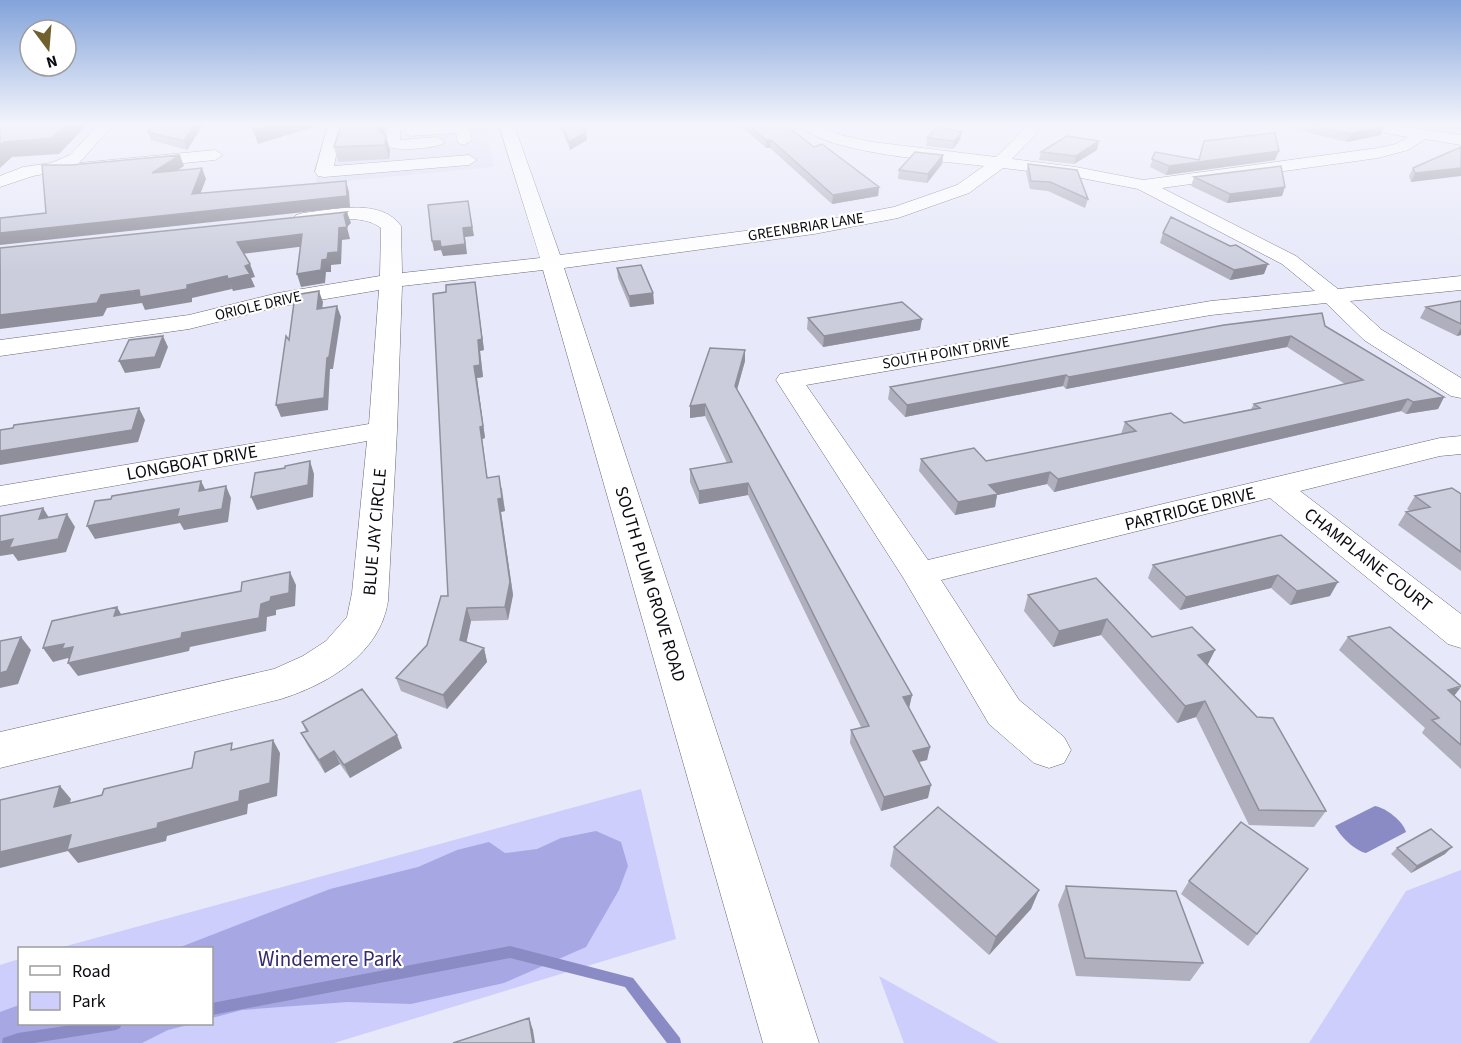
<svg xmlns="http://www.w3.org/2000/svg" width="1461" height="1043" font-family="'Source Sans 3',sans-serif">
<rect width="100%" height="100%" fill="#e7e8f9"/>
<!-- built -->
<path fill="#dbdcf3" d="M328,125H485L494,167L315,184Z"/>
<!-- green -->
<path fill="#cdcefc" d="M641,789L676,939L334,1043H0V965L19,959L20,1024H212V948H59Z
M1461,870V1043H1309L1406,891Z
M879,976L999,1043H904Z"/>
<!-- forest -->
<path fill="#a7a8e3" d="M596,831L621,842L628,866L619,890L586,947L504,983L411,1004L348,1002L242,1010L212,1018V948H178L330,889L418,867L457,850L489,842L505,853L537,849L561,838Z
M19,1005L20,1024H192L168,1030L142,1043H0V1012Z"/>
<!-- water -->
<path fill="#8a8ac4" d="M1375,806C1386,808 1403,821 1406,832L1366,853C1355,851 1340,836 1335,826Z"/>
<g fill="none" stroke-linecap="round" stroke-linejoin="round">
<!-- stream -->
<path fill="#8a8ac4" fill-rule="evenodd" d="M510,946L633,978L680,1038L681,1043H667L625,987L510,958L212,1015V1003Z
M78,1024H122L120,1028L116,1030L34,1043H2L3,1038L18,1033Z"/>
<!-- minor casing -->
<g stroke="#686877" stroke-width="1">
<path id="minor" d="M98,125H113L79,163L215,150L223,155L215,160L81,173L55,172L33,176L0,187V176L23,167L51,163L70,155Z
M328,125H342L334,166L469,155L477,160L469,165L324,177L318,176L315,172Z
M387,125H469L472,140L464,145L458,143L456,133L411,136L406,134L404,129L400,131V140L437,137L445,142C438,149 391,152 384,145Z
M499,125H514L560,255L814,222L894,207L957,185L984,166C944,161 825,154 800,125H819L840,135L873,142L996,157L1024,129L1025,125H1039L1037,133L1012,159L1076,167L1143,180L1378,148L1396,144L1408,137L1361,129L1354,125H1392L1461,135V145L1425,139L1408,150L1378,158L1162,188L1296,256L1338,289L1461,276V290L1350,301L1382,330L1461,378V398L1451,396L1364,340L1326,303L1211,315L806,385L928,560L1440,438L1461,436V454L1440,456L1300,491L1461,614V648L1448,644L1270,498L941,580L1019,700L1064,737L1071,750L1064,763L1049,768L1034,763L989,724L904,579L776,380L780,374L1211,301L1315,291L1282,264L1138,189L1076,177L1003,168L969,193L898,218L814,234L564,268L819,1043H763L543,270L402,286L397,430L388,601C380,654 328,684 281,699L0,768V732L274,669L303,656L326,641L347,617L352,593L367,441L0,506V486L369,424L379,290L278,307L189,329L0,356V340L189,315L278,293L380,276L381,228C360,212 328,222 303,225L296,223L293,219L296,215L303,213C331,210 381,197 401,226L402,273L540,258Z"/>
</g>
<!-- minor -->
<use href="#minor" fill="#fff" fill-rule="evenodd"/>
</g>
<!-- wall -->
<path fill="#afafbd" d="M203,125L187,150L151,140L148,132Z
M385,125L383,134L390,150L389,159L338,162L334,147Z
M560,125H583L586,132L587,140L570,150Z
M739,125H785L814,147L879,187L878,196L832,204L770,148H766Z
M1284,125H1372L1381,135L1347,142L1301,131Z
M1414,125H1461V130Z
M927,138L960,140L953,149L926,146Z
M1099,141L1097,150L1074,164L1039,160L1041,152Z
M1461,147L1411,182L1409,176L1413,168Z
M1155,152L1199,160H1275L1166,175L1150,167Z
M943,155L942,164L927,183L898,179L899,170Z
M1028,164L1088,199L1085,208L1048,191L1030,189L1026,173Z
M1194,177L1282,196L1227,203L1191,186Z
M1163,233L1264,274L1230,280L1160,243Z
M617,268L653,293L654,304L630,307L618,278Z
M475,282L484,350L480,351L483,377L477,378L485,438L482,439L487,478L502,488L505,511L501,512L513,595L508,620L471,621L466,642L484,648L487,662L447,709L401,691L396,678L427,645L448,596L446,292Z
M1461,301V335L1457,336L1420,318L1426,307Z
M808,318L922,319L920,330L823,347L807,329Z
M1325,326L1444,397L1438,409L1406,414L1401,411L1054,492L1047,484L997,495L995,507L955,515L919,471L921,459L986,461L1121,434L1125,422L1184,423L1251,409L1254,404L1345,384L1287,347L1066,389L1063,386L905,417L888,399L890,387Z
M745,361L737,389L912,695L909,708L930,747L927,760L919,762L928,798L881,811L850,743L851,730L861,727L748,495L699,504L690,482V469L727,463L705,416L690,418Z
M1461,494V571L1398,525L1406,512L1410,511L1407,509L1415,496Z
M1281,535L1330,596L1290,605L1271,588L1180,610L1148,578L1153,565Z
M1096,578L1152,637L1215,650L1207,665L1326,811L1314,827L1249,825L1196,717L1177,723L1101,635L1053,647L1024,611L1028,595Z
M1348,637L1454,696L1461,702V769L1422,733L1425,728L1339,650Z
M302,722L402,748L350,778L340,764L325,773L308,746L301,733L306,732Z
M894,847L1039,890L1031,909L989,955L890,866Z
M1397,848L1445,854L1411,873L1391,854Z
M1308,869L1248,946L1181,894L1189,881Z
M1066,886L1203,963L1190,981L1076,976L1058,905Z"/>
<!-- shaded-wall -->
<path fill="#8e8f9a" d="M65,125H87L59,154L12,157L0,168V145L4,142Z
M195,125H203L187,150L184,141Z
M270,125H320L258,144L253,130Z
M379,125H385L382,145L378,131Z
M1384,127L1381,135L1347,142L1350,134Z
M586,132L587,140L570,150L569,142Z
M962,132L960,140L953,149L954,141Z
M386,136L390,150L389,159L385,145Z
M766,140H771L770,148H766Z
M1099,141L1097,150L1074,164L1076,156Z
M1279,151L1275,160L1166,175L1169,166Z
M180,155L184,166L157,184L152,173Z
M943,155L942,164L927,183L928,174Z
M202,168L206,179L196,205L192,194Z
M1461,168V176L1411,182L1415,173Z
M346,181L349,192L350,207L0,245V233Z
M879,187L878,196L832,204L833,195Z
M1285,187L1282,196L1227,203L1230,194Z
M468,201L474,236L465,237L467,254L443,256L441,250L434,251L432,241L463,228Z
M347,212L351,223L347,227L344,215Z
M347,227L350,239L342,240L341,264L331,265V272H326L325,283L301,287L297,274L322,260L328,253L339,228Z
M302,234L306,246L241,254L237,242Z
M250,264L255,277L251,278L255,287L233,291L228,279L245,266Z
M1268,264L1264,274L1230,280L1234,270Z
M227,276L232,289L192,298V302L145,310L142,303L107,308L103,316L0,329V315L101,295L187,285Z
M475,282L484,350L480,351L483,377L477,378L485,438L482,439L489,490L487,478L480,427L474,366L478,340Z
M319,291L323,302L321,320L317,309Z
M653,293L654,304L630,307L629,296Z
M337,306L341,317L333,369H330L328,410L281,417L276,405L327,358Z
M922,319L920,330L823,347L824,336Z
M1461,328V335L1457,336Z
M163,336L168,347L160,368L125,373L119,361Z
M1291,336L1287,347L1066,389L1069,377Z
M745,350V361L735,397V386Z
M1066,375L1063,386L905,417L907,405Z
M1444,397L1438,409L1406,414L1413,402Z
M1408,399L1401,411L1054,492L1058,479Z
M705,404V416L690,418V406Z
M139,408L145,420L138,442L0,465V451Z
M310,461L314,474L313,497L257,510L251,497Z
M1050,472L1047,484L997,495L995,507L955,515L958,502L989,485Z
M499,476L505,511L501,512L513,595L508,620L505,607L498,499Z
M201,481L207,493L199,491Z
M748,483V495L699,504V491Z
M226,486L231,498L228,522L184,530L180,523L95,539L87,526Z
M43,508L51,521L39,519Z
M67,514L75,527L66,552L18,561L13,554L0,556V542Z
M290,572L296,585L295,606L276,610V615L267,617L266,631L190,647L189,651L78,676L68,663L71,662L68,658L53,662L43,648L64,644L73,647L182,633L261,604L271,597Z
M1278,575L1271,588L1180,610L1186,597Z
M1338,582L1330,596L1290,605L1297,591Z
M117,607L125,621L114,616Z
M467,608L471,621L464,654L460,640Z
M1107,619L1101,635L1053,647L1059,631Z
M21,637L31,650L18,684L0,688V673Z
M484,648L487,662L447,709L443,695Z
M1215,650L1207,666L1198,655Z
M1461,687L1451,700L1448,690Z
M912,695L909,708L900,710L903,697Z
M1205,701L1196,717L1177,723L1185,706Z
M397,735L402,748L350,778L344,765Z
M273,740L280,753L277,796L248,804L247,814L167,836L166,841L78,863L68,851L0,868V852L71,835L158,823L240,791Z
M930,747L927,760L910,764L913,751Z
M334,751L340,764L325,773L319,760Z
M931,785L928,798L881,811L884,797Z
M60,786L71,799L65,820L54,807Z
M1452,847L1445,854L1411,873L1417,866Z
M1039,890L1031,909L989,955L996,937Z
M529,1018L533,1030L535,1043H533Z"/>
<!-- building -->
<path fill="#cbccdc" stroke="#8e8f9a" stroke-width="1.5" d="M0,125H65L52,138L4,142L0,145Z
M154,125H195L184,141L148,132Z
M256,125H270L253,130Z
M341,125H379L378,131L386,136L385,145L334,147Z
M562,125H583L586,132L569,142Z
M748,125H785L814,147L822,144L879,187L833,195L771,140H766Z
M1311,125H1372L1384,127L1350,134Z
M937,127L962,132L954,141L927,138Z
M1275,133L1279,151L1169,166L1152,159L1155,152L1199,160L1204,141Z
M1067,136L1099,141L1076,156L1041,152Z
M1461,147V168L1415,173L1413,168Z
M915,152L943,155L928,174L899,170Z
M180,155L152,173L202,168L192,194L346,181L347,196L0,233V218L46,213L42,165H71Z
M1028,164L1077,170L1088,199L1050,182L1031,181Z
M1281,166L1285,187L1230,194L1194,177Z
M468,201L472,227L463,228L465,244L441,247L440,241H432L428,205Z
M347,212L344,215L347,227L339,228L338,252L328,253L327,259L322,260L321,270L297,274L302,234L237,242L250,264L245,266L250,274L228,279L227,276L187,285V289L140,297L139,290L101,295L97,303L0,315V248Z
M1171,217L1230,246L1236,245L1268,264L1234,270L1163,233Z
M641,265L653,293L629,296L617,268Z
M475,282L482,339L478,340L480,365L474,366L483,426L480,427L487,478L499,476L502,498L498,499L510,582L505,607L467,608L460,640L484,648L443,695L396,678L427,645L441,596H448L433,294L446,292V285Z
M319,291L317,309L337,306L329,357L327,358L324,398L276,405L286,336L289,340L295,295Z
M1461,301V324L1426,307Z
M902,302L922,319L824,336L808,318Z
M1322,313L1325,326L1444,397L1413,402L1408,399L1058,479L1050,472L989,485L998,494L958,502L921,459L974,448L986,461L1136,431L1125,422L1171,413L1184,423L1260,408L1254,404L1363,380L1291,336L1069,377L1066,375L907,405L890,387L1224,325Z
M163,336L155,357L119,361L129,340Z
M710,348L745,350L735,386L912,695L903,697L930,747L913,751L931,785L884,797L851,730L869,726L748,483L699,491L690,469L732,462L705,404L690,406Z
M139,408L132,430L0,451V430L13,428L14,425Z
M310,461L308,485L251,497L255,473L285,468V466Z
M201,481L199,491L226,486L222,509L177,517L179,509L87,526L95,501L111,499L112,496Z
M1452,488L1461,494V552L1406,512L1430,507L1415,496Z
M43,508L39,519L67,514L58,539L9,548L13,539L0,542V516Z
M1281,535L1338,582L1297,591L1278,575L1186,597L1153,565Z
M290,572L289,593L271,597L270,601L261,604L259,618L182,633L181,638L68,663L73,647L62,649L64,644L43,648L52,621L117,607L114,616L241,591L242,582Z
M1096,578L1152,637L1192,627L1215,650L1198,655L1257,717L1273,718L1326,811L1259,810L1205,701L1185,706L1107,619L1059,631L1028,595Z
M1390,627L1461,686L1448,690L1461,702V745L1432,720L1439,718L1348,637Z
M21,637L7,671L0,673V641Z
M362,689L397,735L344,765L334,751L319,760L301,733L308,731L302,722Z
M273,740L270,783L240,791L239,801L158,823L157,828L67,850L71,835L0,852V800L60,786L54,807L102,795L104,789L192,768L195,752L232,743L231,750Z
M938,807L1039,890L996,937L894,847Z
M1241,822L1308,869L1257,934L1189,881Z
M1431,829L1452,847L1417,866L1397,848Z
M1066,886L1176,891L1203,963L1085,958Z
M529,1018L533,1043H453Z"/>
<!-- sky -->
<linearGradient id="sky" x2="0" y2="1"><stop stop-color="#82a3da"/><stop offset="0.46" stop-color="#f4f5fc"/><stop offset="1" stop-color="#f4f5fc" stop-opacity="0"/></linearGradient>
<rect width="1461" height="271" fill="url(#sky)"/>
<g text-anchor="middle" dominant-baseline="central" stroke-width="4.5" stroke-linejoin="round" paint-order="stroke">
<!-- far-street labels -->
<g font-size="15" fill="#0b0b11" stroke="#fff">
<text transform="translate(806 227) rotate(-9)">GREENBRIAR LANE</text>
<text transform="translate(258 306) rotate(-13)">ORIOLE DRIVE</text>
<text transform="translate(946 353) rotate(-10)">SOUTH POINT DRIVE</text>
</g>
<!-- street labels -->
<g font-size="18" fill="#0b0b11" stroke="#fff">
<text transform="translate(192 463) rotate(-10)">LONGBOAT DRIVE</text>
<text transform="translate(1190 509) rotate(-14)">PARTRIDGE DRIVE</text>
<text transform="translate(375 532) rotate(-85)">BLUE JAY CIRCLE</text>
<text transform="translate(1368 560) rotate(38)">CHAMPLAINE COURT</text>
<text transform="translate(650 584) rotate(73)">SOUTH PLUM GROVE ROAD</text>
</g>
<!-- near-park labels -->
<g font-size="21" fill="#332a70" stroke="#fff">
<text x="330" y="959">Windemere Park</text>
</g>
</g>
<!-- legend -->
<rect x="18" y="947" width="195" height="78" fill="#ffffff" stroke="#9d9da0" stroke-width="1.5"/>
<rect x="30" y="966" width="30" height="9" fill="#ffffff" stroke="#9d9da0" stroke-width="1.5"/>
<text x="72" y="977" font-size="18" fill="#0b0b11">Road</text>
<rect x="30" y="992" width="30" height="18" fill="#cdcefc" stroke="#9d9da0" stroke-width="1.5"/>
<text x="72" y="1007" font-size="18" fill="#0b0b11">Park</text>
<!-- north arrow -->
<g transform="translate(48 48) rotate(164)"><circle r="28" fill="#ffffff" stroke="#9d9da0" stroke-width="1.5"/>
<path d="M0-4.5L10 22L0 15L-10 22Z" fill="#70602e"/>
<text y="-9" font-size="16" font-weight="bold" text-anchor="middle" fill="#0b0b11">N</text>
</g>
</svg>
